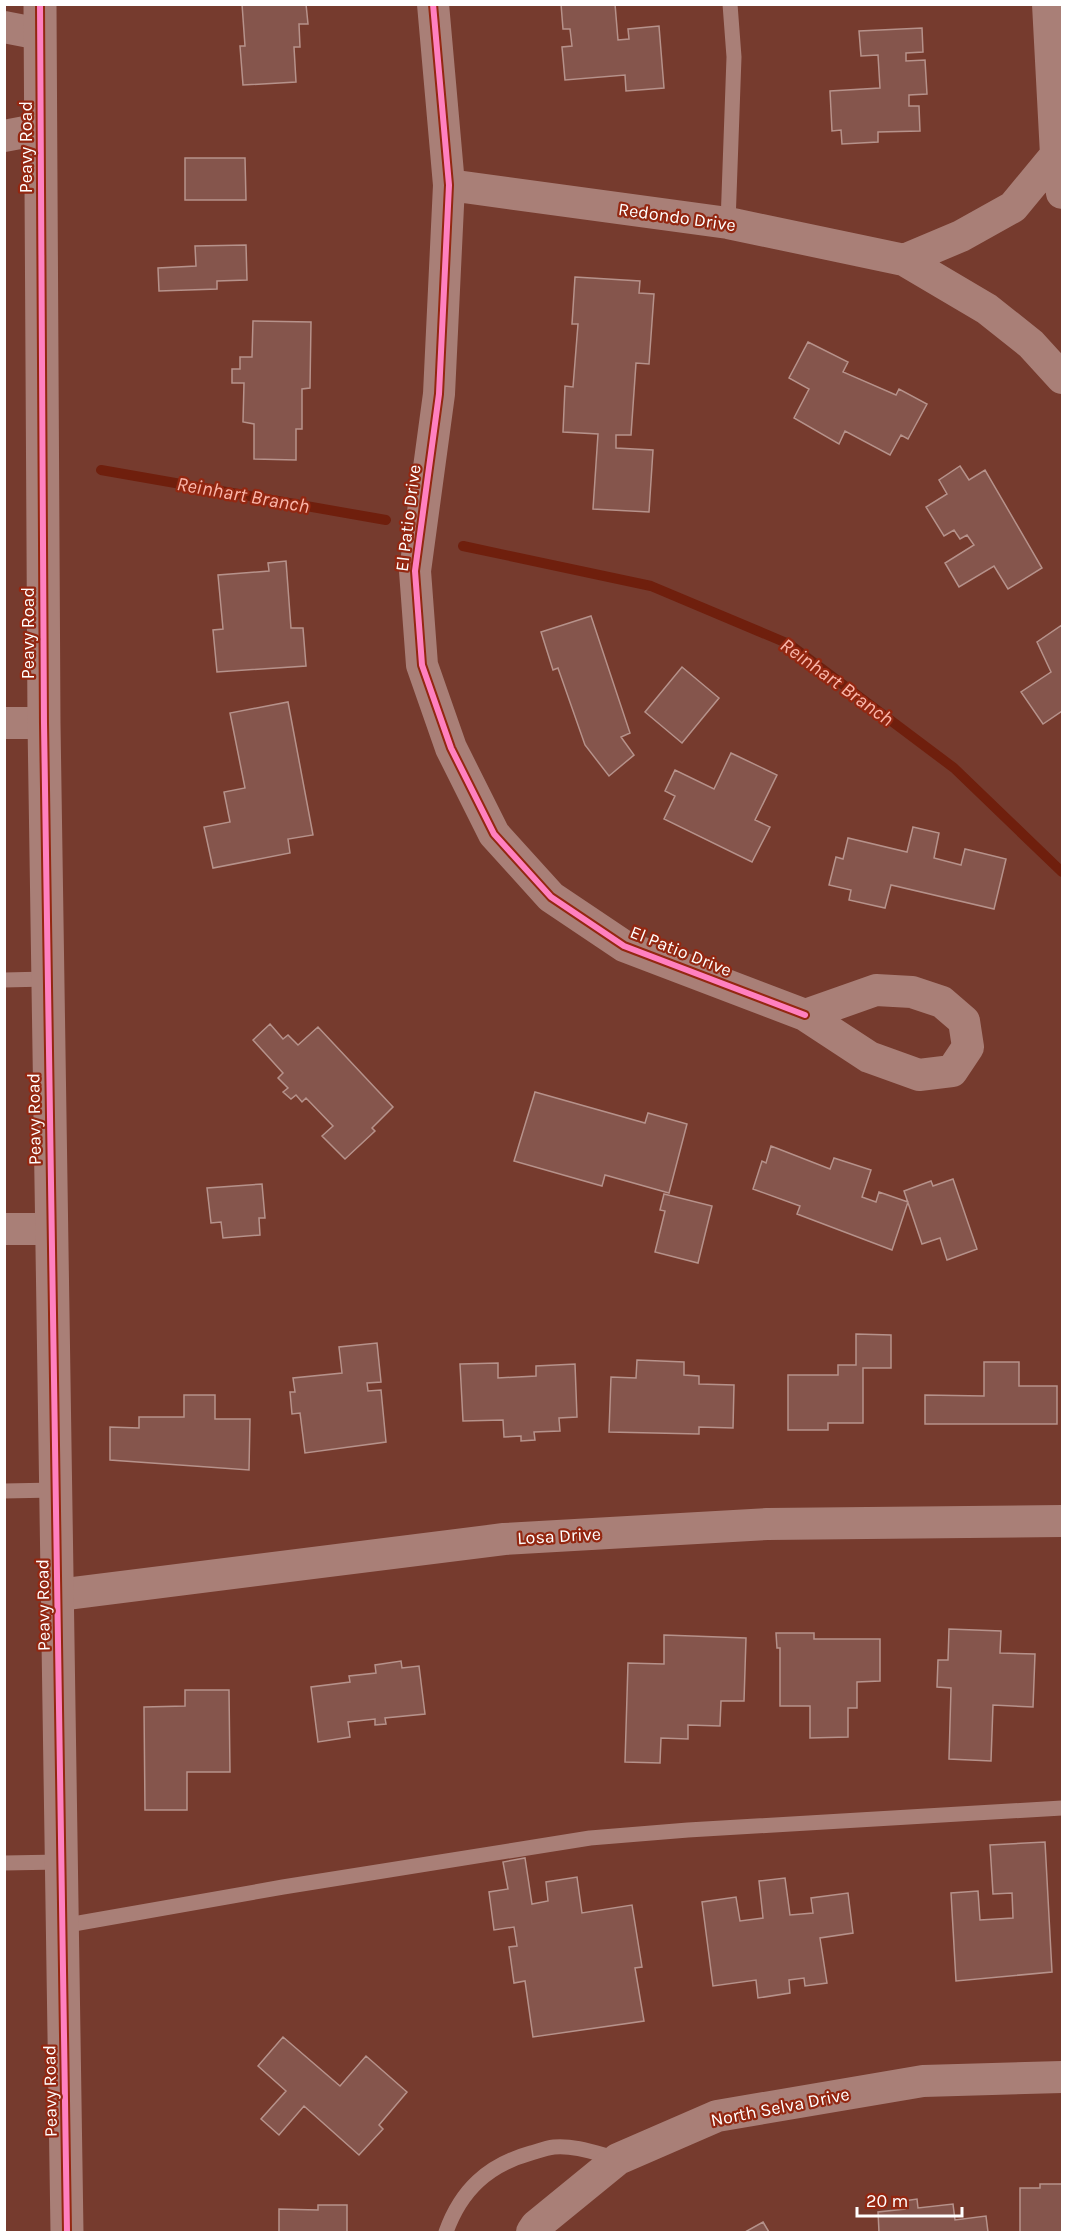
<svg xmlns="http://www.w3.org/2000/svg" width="1067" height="2237" font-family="Karla,sans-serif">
<rect width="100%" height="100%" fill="#763b2e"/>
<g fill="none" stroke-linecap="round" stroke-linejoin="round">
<!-- stream -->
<path stroke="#6f1f0d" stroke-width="10" d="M101,470L386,520
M463,546L651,586L789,644L954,768L1062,872"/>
</g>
<!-- building -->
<path fill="#85554c" stroke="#b6928b" stroke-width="1.5" d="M242,4H306L308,24H299L300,47H294L296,82L243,85L240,46H245Z
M561,4H615L618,40L629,39L628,29L659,26L664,88L626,91L625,75L565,80L562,47L572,46L570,29H563Z
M922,28L923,52L906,53V61L925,60L927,94L909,95V106H919L920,131L878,132V142L842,144L841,130L832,131L830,91L880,88L878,55L861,56L859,31Z
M185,158H245L246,200H185Z
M246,245L247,280L217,281V289L159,291L158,268L196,266L195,246Z
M575,277L640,281L639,293L654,294L649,364L636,363L631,435H616V448L653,450L649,512L593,509L598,434L563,432L565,386L573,387L578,324H572Z
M253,321L311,322L310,388L302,389V429H296V460L254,459V424L243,422L244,383H232V369H240V357H252Z
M808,342L848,362L843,372L896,395L899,389L927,404L908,439L901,435L890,455L845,431L839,444L794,418L809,389L789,378Z
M960,466L969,480L985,470L1042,568L1008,589L994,566L959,587L945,563L974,545L967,535L960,539L954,530L944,536L926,507L947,494L939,480Z
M286,561L291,628H303L306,666L217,672L213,630L223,629L218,575L269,571L268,563Z
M591,616L630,733L621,737L634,755L609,776L585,745L558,668L553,670L541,632Z
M1062,625V711L1043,724L1021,692L1051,672L1037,642Z
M682,667L719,698L682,743L645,712Z
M288,702L313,835L288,839L290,853L213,868L204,827L230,822L224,792L245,788L230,713Z
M731,753L777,775L755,820L770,827L752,862L664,819L675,796L665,791L675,770L714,789Z
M913,827L939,833L934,858L961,865L965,849L1006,859L994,909L891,885L885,908L849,900L851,890L829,885L836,857L843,859L848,838L907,852Z
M270,1024L283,1039L288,1035L298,1045L318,1027L393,1107L372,1128L375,1131L345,1159L322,1136L333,1126L306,1098L302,1102L296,1095L291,1099L283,1092L288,1088L278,1078L283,1073L253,1040Z
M535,1092L645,1123L648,1113L687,1124L669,1193L605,1175L602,1186L514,1161Z
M771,1146L830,1169L834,1158L871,1170L862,1197L876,1202L879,1192L908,1202L892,1250L797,1214L800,1206L753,1189L762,1161L766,1163Z
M953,1179L977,1249L947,1260L940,1238L922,1244L904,1191L931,1181L933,1186Z
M262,1184L265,1218H259L260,1235L223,1238L221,1222L211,1223L207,1188Z
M664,1194L712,1206L698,1263L655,1252L665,1211L660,1210Z
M856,1334L891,1335V1368H863V1423H828V1430H788V1375H838V1365H856Z
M377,1343L381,1382L367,1383L368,1391L381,1390L386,1442L305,1453L300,1413L292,1414L290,1392H295L293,1378L342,1373L339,1347Z
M637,1360L684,1362V1375L699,1376V1384L734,1385L733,1428L699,1427V1434L609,1432L611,1377L636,1378Z
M984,1362H1019V1386H1057V1424H925V1395L984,1396Z
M498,1363V1378L536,1376V1366L575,1364L577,1417L559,1418L560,1431L534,1432L535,1440L521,1441V1436L504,1437L503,1420L463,1421L460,1364Z
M184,1395H215V1419H250L249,1470L110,1460V1427L139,1428V1417H184Z
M949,1629L1001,1631L1000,1653L1035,1654L1033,1707L993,1705L991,1761L949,1759L951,1688L937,1687L938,1660H948Z
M776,1633H814V1639H880V1681L857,1682V1708H848V1737L810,1738V1706H780V1648H777Z
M664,1635L746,1638L744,1701H721L720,1726L688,1725V1739L661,1738L660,1763L625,1762L628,1663L664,1664Z
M401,1661L402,1668L419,1666L425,1714L385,1718L386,1724L375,1725V1719L348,1722L350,1737L318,1742L311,1687L350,1682L349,1676L376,1673L375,1665Z
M185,1690H229L230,1772H187V1810H145L144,1707L185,1706Z
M1045,1842L1052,1972L956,1981L951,1893L978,1891L980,1920L1013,1918L1012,1893L993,1894L990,1845Z
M525,1858L532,1904L548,1901L546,1882L577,1877L582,1913L632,1905L642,1967L635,1968L644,2021L533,2037L525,1981L514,1983L509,1947L517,1946L514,1927L494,1930L489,1892L508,1889L503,1862Z
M785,1878L790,1915L813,1913L811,1898L848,1893L853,1933L820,1938L827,1983L805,1986L804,1978L789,1980L790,1993L758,1998L756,1980L713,1986L702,1902L736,1897L740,1921L763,1918L759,1881Z
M283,2037L340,2086L366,2056L407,2092L379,2125L383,2129L359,2155L304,2106L279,2135L261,2119L286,2091L258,2066Z
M1040,2184H1062V2232H1020V2188H1040Z
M917,2199L918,2208L953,2204L955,2220L986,2216L988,2232H879L878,2212L905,2209L904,2201Z
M318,2205H347V2232H279V2209L318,2210Z
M763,2222L769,2232H745Z"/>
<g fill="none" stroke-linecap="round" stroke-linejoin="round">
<!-- service -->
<path stroke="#a97f77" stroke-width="15" d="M728,223L734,57L730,4
M4,980L47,979
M4,1491L55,1490
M4,1863L60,1862
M62,1926L283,1887L590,1838L688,1830L1062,1808
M446,2232C461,2190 488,2165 531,2153C538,2151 546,2148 554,2147C575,2145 598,2154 618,2159"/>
<!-- minor -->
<path stroke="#a97f77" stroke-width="32" d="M433,4L449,185L439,394L415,571L422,665L451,748L494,834L551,897L624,946L805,1015
M1048,4L1056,155L1062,193
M4,27L40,34
M4,136L41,129
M449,185L728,223L904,260L987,309L1031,344L1062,378
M904,260L961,236L1013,207L1056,155
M4,723H44
M876,990L912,992L942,1002L964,1021L968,1047L952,1071L919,1075L869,1057L805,1015Z
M4,1229H51
M58,1595L504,1539L767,1524L1062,1521
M532,2232L536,2226L618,2159L717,2116L923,2081L1062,2077"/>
<!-- tertiary -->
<path stroke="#a97f77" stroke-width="33" d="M40,4L44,723L67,2232"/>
<!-- cycleway casing -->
<g stroke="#932711" stroke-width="10">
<path id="cycleway" d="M40,4L44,723L67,2232
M433,4L449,185L439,394L415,571L422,665L451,748L494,834L551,897L624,946L805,1015"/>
</g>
<!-- cycleway -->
<use href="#cycleway" stroke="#ff80c0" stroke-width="6"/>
</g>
<g text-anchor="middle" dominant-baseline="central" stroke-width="4.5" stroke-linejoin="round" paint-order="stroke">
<!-- street labels -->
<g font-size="18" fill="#fff" stroke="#932711">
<text transform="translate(26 147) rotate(-90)">Peavy Road</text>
<text transform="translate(677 217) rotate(8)">Redondo Drive</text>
<text transform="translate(408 518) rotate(-83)">El Patio Drive</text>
<text transform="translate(28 633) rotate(-90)">Peavy Road</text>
<text transform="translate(681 951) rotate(22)">El Patio Drive</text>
<text transform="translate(34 1119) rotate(-91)">Peavy Road</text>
<text transform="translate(559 1536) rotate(-3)">Losa Drive</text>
<text transform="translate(43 1605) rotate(-91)">Peavy Road</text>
<text transform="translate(50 2091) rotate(-91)">Peavy Road</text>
<text transform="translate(780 2107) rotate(-11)">North Selva Drive</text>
</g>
<!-- water labels -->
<g font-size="20" font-style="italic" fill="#fab6aa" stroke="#932711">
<text transform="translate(243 495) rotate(10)">Reinhart Branch</text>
<text transform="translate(837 682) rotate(36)">Reinhart Branch</text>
</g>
</g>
<!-- border -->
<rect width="1067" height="2237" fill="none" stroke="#ffffff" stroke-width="12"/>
<!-- scale -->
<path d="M857 2207v9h105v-9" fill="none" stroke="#ffffff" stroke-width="3"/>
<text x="866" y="2207" font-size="18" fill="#ffffff" stroke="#932711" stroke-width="4.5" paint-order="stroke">20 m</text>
</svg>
